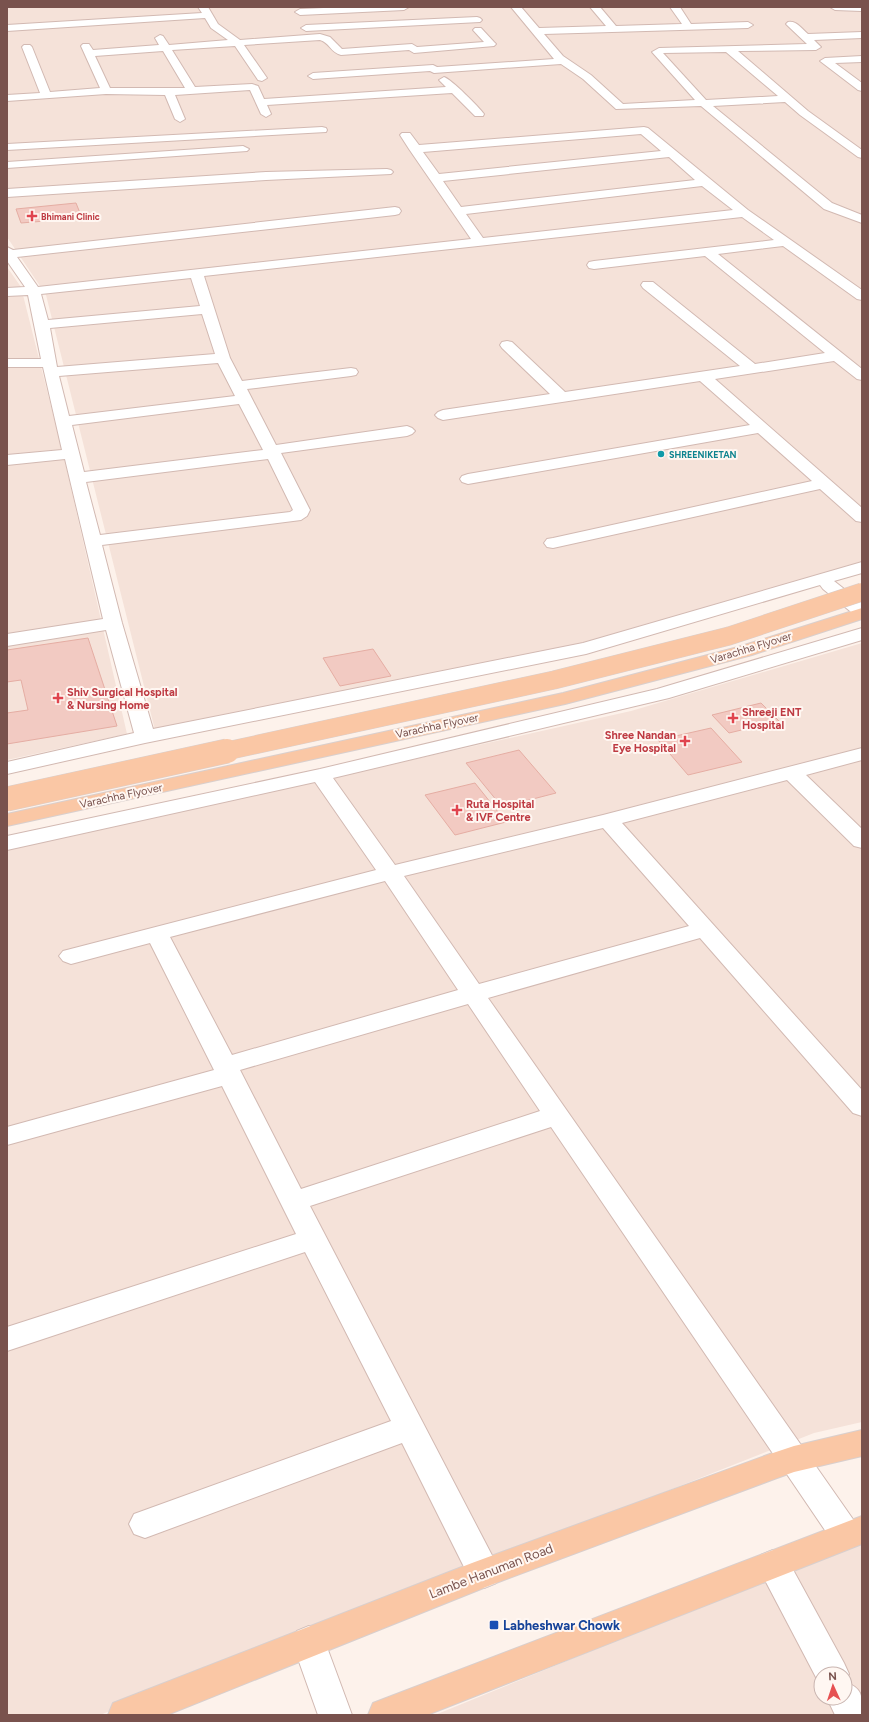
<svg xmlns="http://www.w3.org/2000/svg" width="869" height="1722" font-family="Figtree,sans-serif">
<rect width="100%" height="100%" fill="#fdf2eb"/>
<!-- residential -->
<path fill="#f5e2d9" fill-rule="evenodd" d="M7,7H862V562L582,643L155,730L46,295L7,237Z
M7,267L21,287L7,288Z
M23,295L65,462L127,734L7,760V296Z
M862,643V1422L814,1433L100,1715H7V850L631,711Z
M862,1542V1715H435L849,1545ZM821,1674H845V1698H821Z"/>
<!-- building -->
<path fill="#f2cac2" stroke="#e5ada3" d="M76,203L82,218L21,223L16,209Z
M88,638L117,726L7,744V713L28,710L21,680L7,682V650Z
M373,649L391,676L340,686L323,658Z
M761,703L779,721L729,733L712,715Z
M711,728L742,762L688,775L658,740Z
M519,750L556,793L502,807L466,763Z
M475,783L506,822L455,835L425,795Z"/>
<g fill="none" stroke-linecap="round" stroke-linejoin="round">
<!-- minor casing -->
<g stroke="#d2b9b2" stroke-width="2">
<path id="minor" d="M198,7H208L218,24L240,40L320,34L330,37L342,49L412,44L417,47L484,42L473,30L475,28H481L494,42L496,44L494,46L414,53L409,50L341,55C331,53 329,42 320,40L244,45L267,78L262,81L258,80L235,46L172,50L195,87L252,84L258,86L264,99L446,87L439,80L444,77C451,79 479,107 484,114L483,116H475L452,93L267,105L271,114L266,117L261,114L250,90L175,95L185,119L180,122L175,119L165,95L106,94L7,101V95L40,93L22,47L24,45H30L32,47L50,92L100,88L81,46L83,44H89L93,50L159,45L155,38L160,35L163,36L169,45L228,40L211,28L205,18L7,31V25L202,13ZM163,51L185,88H110L95,56Z
M347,7H409L404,10L300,15L295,12L300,9Z
M511,7H521L539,28L606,26L590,7H600L616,26L682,24L670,7H680L691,24L748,22L753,25L748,28L544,34L563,56L591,75L623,104L695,100L652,52L659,48L807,44L788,26L786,24L788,22C796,20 802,29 808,34L862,32V38L814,40L821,47L816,50L738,51L808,111L862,150V158L858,157L800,115L785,102L713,106L832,203L862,215V223L824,209L701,106L616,109L583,79L561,64L434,73L430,71L313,79L308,76L313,73L433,65L437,67L554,59ZM726,52L778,96L706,100L663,53Z
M830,7H862V11L835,10Z
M477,17L480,18L482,20L480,22L306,31L301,28L306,25Z
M862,56V62L835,63L862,83V91L858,90L820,61L825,58Z
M322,127L326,128L327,130L326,132L7,150V144Z
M644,127L648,128L748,210L862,290V300L857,299L783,246L718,254L862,369V380L857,379L834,361L715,379L862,508V522L856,521L820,489L553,548L547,547L544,543L547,539L553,538L812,481L758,433L468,484L462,482L460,479L462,476L468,474L750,425L700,381L443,420L438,418L435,415L438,412L443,410L550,394L502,348L500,345L502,342L507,341L512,342L565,392L740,366L643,288L641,285L643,282H653L755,364L825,353L705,256L594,269L589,268L587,265L589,262L594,261L774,240L742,217L204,276L230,358L242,381L351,368L356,369L358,372L356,375L351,376L247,389L276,445L407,426L412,428L415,431L412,434L407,436L281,453L310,510L307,516L301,520L102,545L122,623L153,729L583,643L862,562V573L834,581L862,603V617L856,616L823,589L820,585L586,654L145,743L7,774V762L134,733L106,630L7,646V634L103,619L65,459L7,465V455L62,450L43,367H7V359H41L28,295L7,296V288L25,287L7,261V247L13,250L395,207L399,208L401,211L399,214L395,215L17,257L38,287L471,239L409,149L400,135L402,133H410L419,145ZM641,134L661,151L439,174L423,152ZM669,157L695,180L461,207L443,181ZM702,186L733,210L483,238L466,214ZM191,278L200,306L48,320L41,294ZM202,314L215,354L57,367L50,328ZM218,363L235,396L69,416L59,376ZM239,404L263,450L84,472L72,425ZM268,459L293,510L290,512L100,535L86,482Z
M243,146L249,149L247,151L7,168V162Z
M387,169L391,170L393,172L391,174L266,180L7,197V189L266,172Z
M862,628V640L669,698L333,778L395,865L603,815L862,748V760L806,775L862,829V848L854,846L787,780L622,823L862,1090V1116L853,1113L700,938L488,998L857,1525L862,1535L857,1545L846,1549L835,1545L551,1127L310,1206L496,1563L500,1573L496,1583L484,1588L472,1583L402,1443L145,1538L134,1534L129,1524L134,1514L391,1421L305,1252L7,1351V1327L296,1234L222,1086L7,1145V1127L214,1070L150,943L71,964L63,961L59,956L63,951L376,870L315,782L7,850V836L320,769L657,689ZM603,828L689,926L479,984L404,876ZM385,881L458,990L232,1055L170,937ZM468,1004L540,1111L301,1189L240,1070Z
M773,1550L785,1555L844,1663L849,1674L845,1682C864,1689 862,1697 862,1715H835L827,1698H845V1674H821L820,1685L757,1565L761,1555Z
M309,1626L321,1631L352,1715H318L292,1642L297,1631Z"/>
</g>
<!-- major casing -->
<g stroke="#d9cfcd" stroke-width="2">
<path id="major" d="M862,608V619L752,655L565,704L7,826V814L563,693L738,647Z
M862,1430V1456L794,1472L777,1478L496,1583L167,1715H108L113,1703L472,1563L770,1454L794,1446Z
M862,1516V1544L427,1715H368L373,1703Z"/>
</g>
<!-- minor -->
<use href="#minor" fill="#fff" fill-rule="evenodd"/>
<!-- major -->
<use href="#major" fill="#fac7a5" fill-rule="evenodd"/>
<!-- major-bridge-far1 casing -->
<g stroke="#d9cfcd" stroke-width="19" stroke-linecap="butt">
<path id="major-bridge-far1" d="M222,752L554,680L729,636L862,592"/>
</g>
<!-- major-bridge casing -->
<g stroke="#d9cfcd" stroke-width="25" stroke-linecap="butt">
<path id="major-bridge" d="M7,799L227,751"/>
</g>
<!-- major-bridge-far1 -->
<use href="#major-bridge-far1" stroke="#fac7a5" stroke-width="18"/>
<!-- major-bridge -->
<use href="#major-bridge" stroke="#fac7a5" stroke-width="24"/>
</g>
<!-- markers -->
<g fill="#e0444e" stroke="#fff7f2" stroke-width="1.5">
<path d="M30 210h4v4h4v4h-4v4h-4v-4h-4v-4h4z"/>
<path d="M56 692h4v4h4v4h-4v4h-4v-4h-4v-4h4z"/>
<path d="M731 712h4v4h4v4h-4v4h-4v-4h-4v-4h4z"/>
<path d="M683 735h4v4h4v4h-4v4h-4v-4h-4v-4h4z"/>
<path d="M455 804h4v4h4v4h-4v4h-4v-4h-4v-4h4z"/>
</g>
<circle fill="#0f9aa8" stroke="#fff7f2" stroke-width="1.5" cx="661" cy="454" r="4"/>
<rect fill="#1a4fb4" stroke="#fff7f2" stroke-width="1.5" x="489" y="1620" width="10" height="10" rx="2"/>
<g text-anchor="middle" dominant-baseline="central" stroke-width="4" stroke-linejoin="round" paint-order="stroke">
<!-- far-health labels -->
<g font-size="9" font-weight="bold" fill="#be3a42" stroke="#fff7f2" text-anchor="start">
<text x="41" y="216">Bhimani Clinic</text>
</g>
<!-- far-culture labels -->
<g font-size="9" font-weight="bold" fill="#0d838f" stroke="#fff7f2" text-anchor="start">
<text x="669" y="454">SHREENIKETAN</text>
</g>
<!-- street labels -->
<g font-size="11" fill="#79524d" stroke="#fff7f2">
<text transform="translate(751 648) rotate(-17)">Varachha Flyover</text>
<text transform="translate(437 726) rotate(-12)">Varachha Flyover</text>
<text transform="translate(121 796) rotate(-12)">Varachha Flyover</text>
</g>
<!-- health labels -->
<g font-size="11" font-weight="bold" fill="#be3a42" stroke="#fff7f2" text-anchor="start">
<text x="67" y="692">Shiv Surgical Hospital<tspan x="67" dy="13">&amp; Nursing Home</tspan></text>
<text x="742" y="712">Shreeji ENT<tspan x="742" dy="13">Hospital</tspan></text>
<text x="676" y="735" text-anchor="end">Shree Nandan<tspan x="676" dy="13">Eye Hospital</tspan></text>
<text x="466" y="804">Ruta Hospital<tspan x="466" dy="13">&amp; IVF Centre</tspan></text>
</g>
<!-- near-street labels -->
<g font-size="13" fill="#79524d" stroke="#fff7f2">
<text transform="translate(491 1571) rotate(-21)">Lambe Hanuman Road</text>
</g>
<!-- near-transit labels -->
<g font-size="13" font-weight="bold" fill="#164399" stroke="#fff7f2" text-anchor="start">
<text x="503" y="1625">Labheshwar Chowk</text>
</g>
</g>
<!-- border -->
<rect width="869" height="1722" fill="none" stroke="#79524d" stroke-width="16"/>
<!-- north arrow -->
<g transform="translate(833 1686) rotate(357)"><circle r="19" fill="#fff7f2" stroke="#c9b5b0"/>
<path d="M0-3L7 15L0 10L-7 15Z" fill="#e65152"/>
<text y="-6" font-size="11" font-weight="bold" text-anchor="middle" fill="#79524d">N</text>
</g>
</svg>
